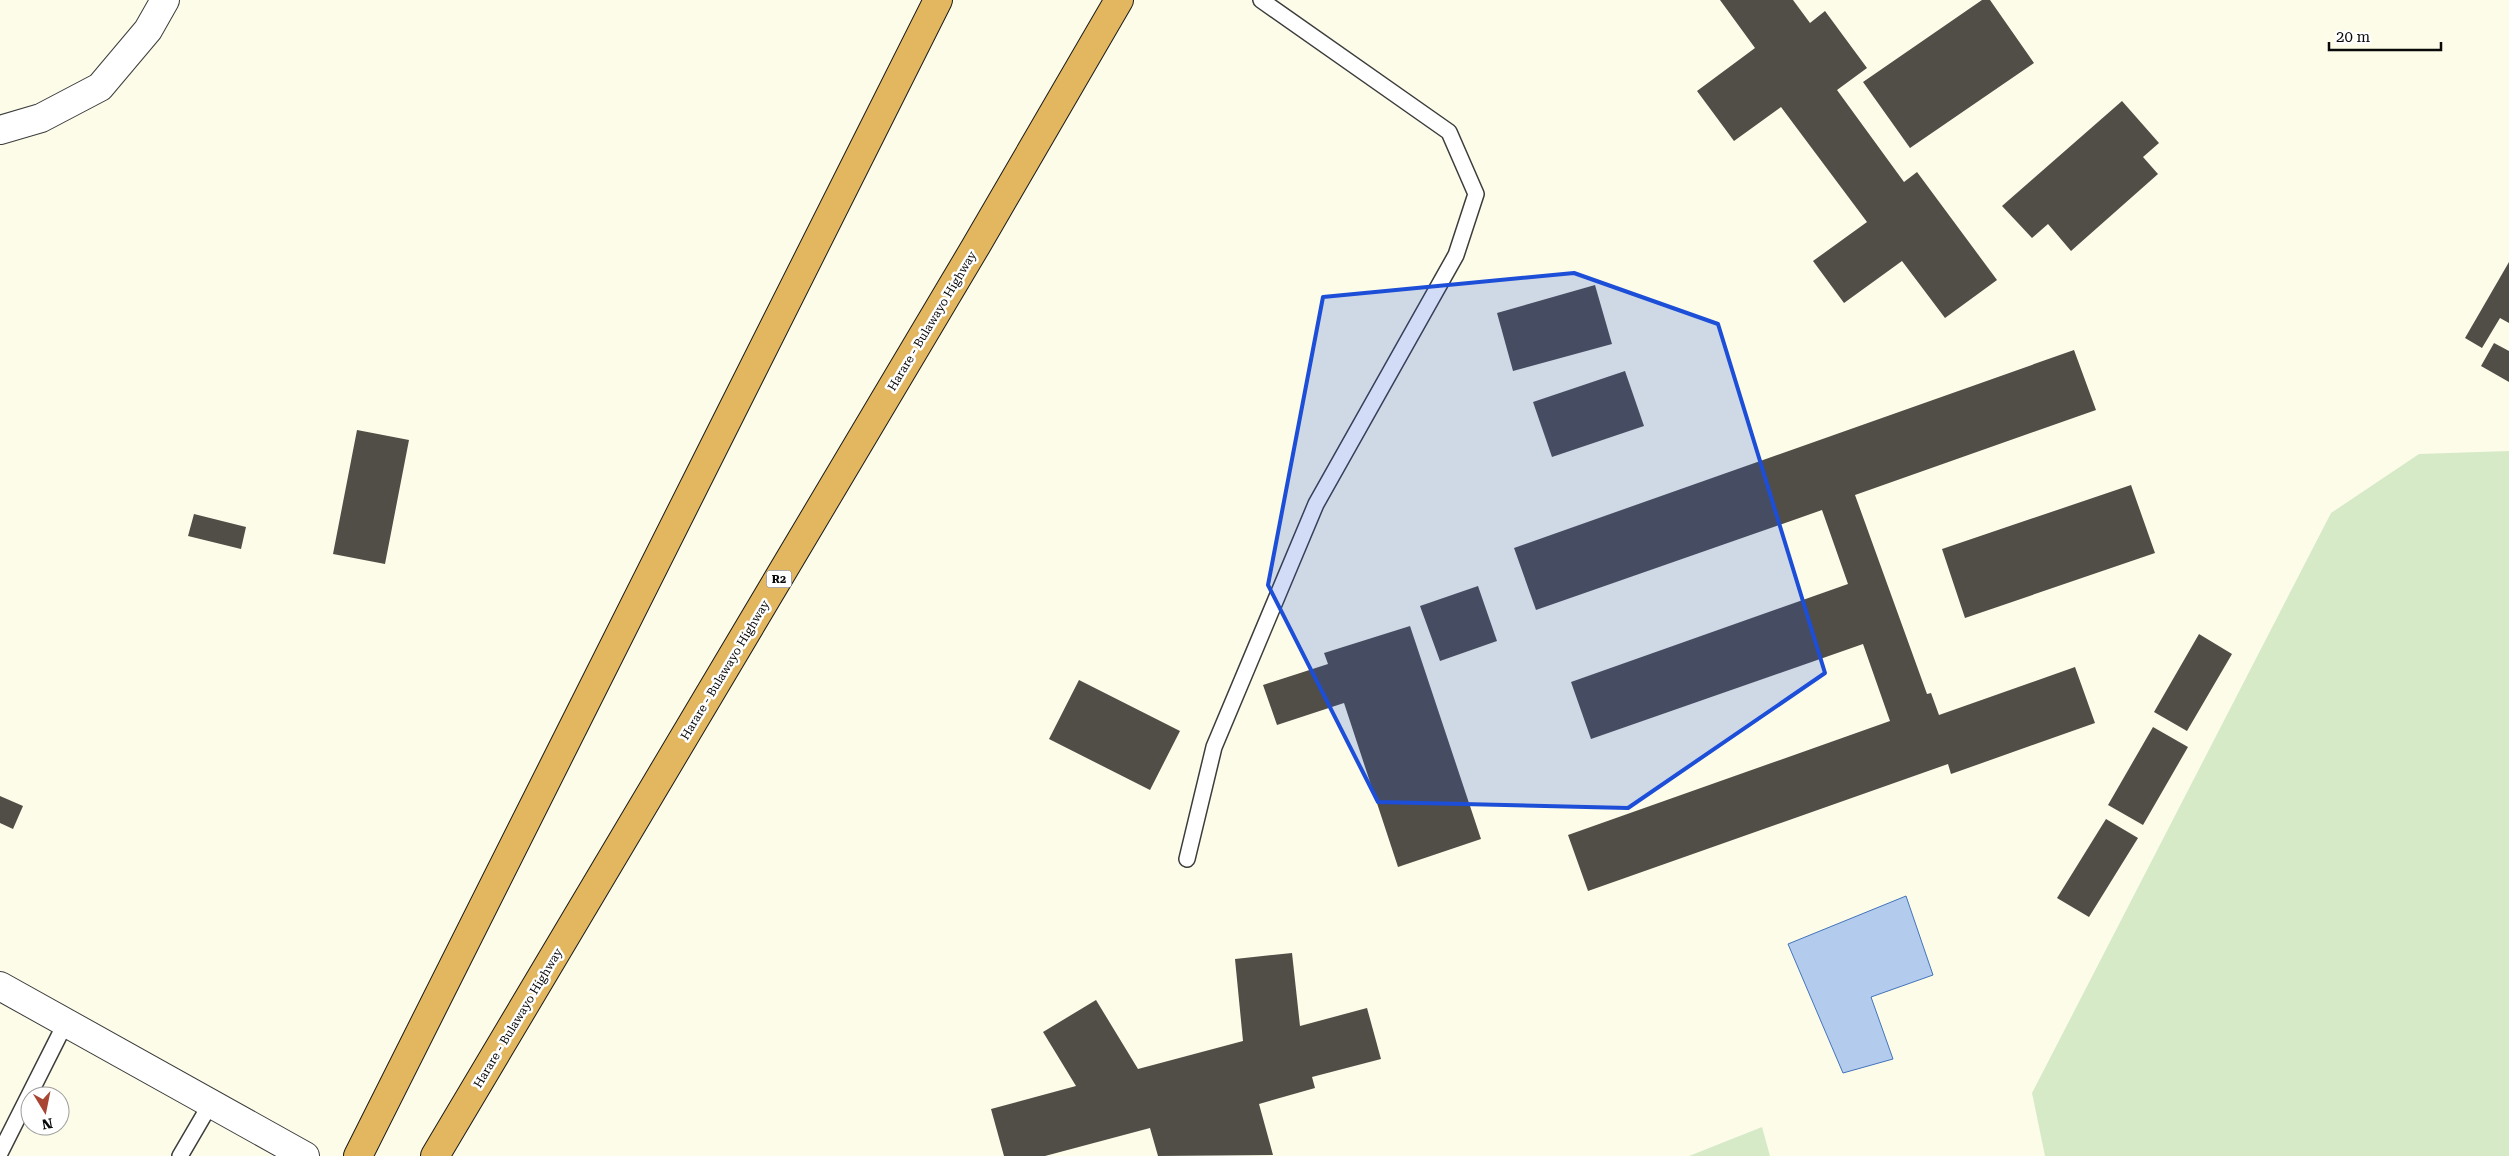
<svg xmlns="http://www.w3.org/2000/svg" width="2509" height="1156" font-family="'Roboto Serif',serif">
<rect width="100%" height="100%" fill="#fcfce9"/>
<!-- pitch -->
<path fill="#d7eac8" d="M2509,451V1156H2045L2032,1093L2331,513L2419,454Z
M1762,1127L1770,1156H1689Z"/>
<!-- water -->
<path fill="#b3ccee" stroke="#4373bc" d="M1906,896L1933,975L1871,997L1893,1059L1843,1073L1788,944Z"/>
<!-- building -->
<path fill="#514d47" d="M1720,0H1793L1810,23L1825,11L1867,68L1837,90L1904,182L1917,172L1997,280L1945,318L1902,261L1844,303L1813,261L1867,222L1781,107L1734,141L1697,91L1755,48Z
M1982,0H1990L2034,63L1910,148L1863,82Z
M2122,101L2159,143L2143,157L2158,174L2071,251L2048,224L2032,238L2002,206Z
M2509,262V323L2500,318L2482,348L2465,338Z
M1595,285L1612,344L1513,371L1497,313Z
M2494,343L2509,351V382L2481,366Z
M2074,350L2096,410L1855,495L1927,694L1931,693L1939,715L2075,667L2095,723L1951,774L1948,764L1588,891L1568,835L1890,721L1863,644L1591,739L1571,682L1848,584L1822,510L1536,610L1514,548Z
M1625,371L1644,426L1552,457L1533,402Z
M357,430L409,440L385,564L333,554Z
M2131,485L2155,553L1965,618L1942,549Z
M194,514L246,527L241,549L188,536Z
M1478,586L1497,641L1440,661L1420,606Z
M1410,626L1481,839L1398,867L1344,703L1277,725L1263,685L1328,664L1324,653Z
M2199,634L2232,654L2187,731L2154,712Z
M1079,680L1180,731L1150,790L1049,739Z
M2153,727L2188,747L2143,825L2108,805Z
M0,796L23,806L13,829L0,823Z
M2106,819L2138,838L2089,917L2057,898Z
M1292,953L1300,1026L1367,1008L1381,1059L1312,1077L1315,1088L1259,1104L1273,1155L1158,1156L1150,1128L1045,1156H1004L991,1109L1076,1086L1043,1032L1096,1000L1138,1069L1243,1041L1235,959Z"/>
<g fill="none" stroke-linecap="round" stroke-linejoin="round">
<!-- lane casing -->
<g stroke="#3c3c3c" stroke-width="18">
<path id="lane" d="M1187,859L1214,747L1316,504L1456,255L1476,194L1449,132L1261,0
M0,1153L66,1022
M180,1156L211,1103"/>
</g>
<!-- street casing -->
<g stroke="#3c3c3c" stroke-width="30">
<path id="street" d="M0,130L41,118L100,87L148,30L165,0
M0,986L305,1156"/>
</g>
<!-- highway casing -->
<g stroke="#1a1a1a" stroke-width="30">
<path id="highway" d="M358,1156L938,0
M435,1156L976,246L1119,0"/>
</g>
<!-- lane -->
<use href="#lane" stroke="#fff" stroke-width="15"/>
<!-- street -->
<use href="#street" stroke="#fff" stroke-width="28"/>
<!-- highway -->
<use href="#highway" stroke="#e2b760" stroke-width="28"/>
</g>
<!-- marked area -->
<path fill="#1d4ed8" fill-opacity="0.2" stroke="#1d4ed8" stroke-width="4" stroke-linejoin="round" d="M1574,273L1718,324L1825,673L1628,808L1378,802L1268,585L1323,297Z"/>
<g text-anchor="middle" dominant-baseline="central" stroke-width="5" stroke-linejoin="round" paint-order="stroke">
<!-- shield labels -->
<rect fill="#fff" stroke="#535353" stroke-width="1" x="766.5" y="570.5" width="25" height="17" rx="4"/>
<g font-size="11" font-weight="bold" fill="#090909">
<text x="779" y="579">R2</text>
</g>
<!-- street labels -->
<g font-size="12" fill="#090909" stroke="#fff">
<text transform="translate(932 321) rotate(-59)">Harare - Bulawayo Highway</text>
<text transform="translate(725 670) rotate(-59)">Harare - Bulawayo Highway</text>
<text transform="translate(518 1018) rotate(-59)">Harare - Bulawayo Highway</text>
</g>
</g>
<!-- north arrow -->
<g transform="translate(45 1111) rotate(170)"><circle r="24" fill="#ffffff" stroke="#9d9d9d"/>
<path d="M0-4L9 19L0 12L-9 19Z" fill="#a84633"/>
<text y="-8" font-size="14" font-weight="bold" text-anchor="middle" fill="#090909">N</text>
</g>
<!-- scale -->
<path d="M2329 42v8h112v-8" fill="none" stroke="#090909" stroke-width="2.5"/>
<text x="2336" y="42" font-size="15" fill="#090909" stroke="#ffffff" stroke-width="4" paint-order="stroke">20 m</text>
</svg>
